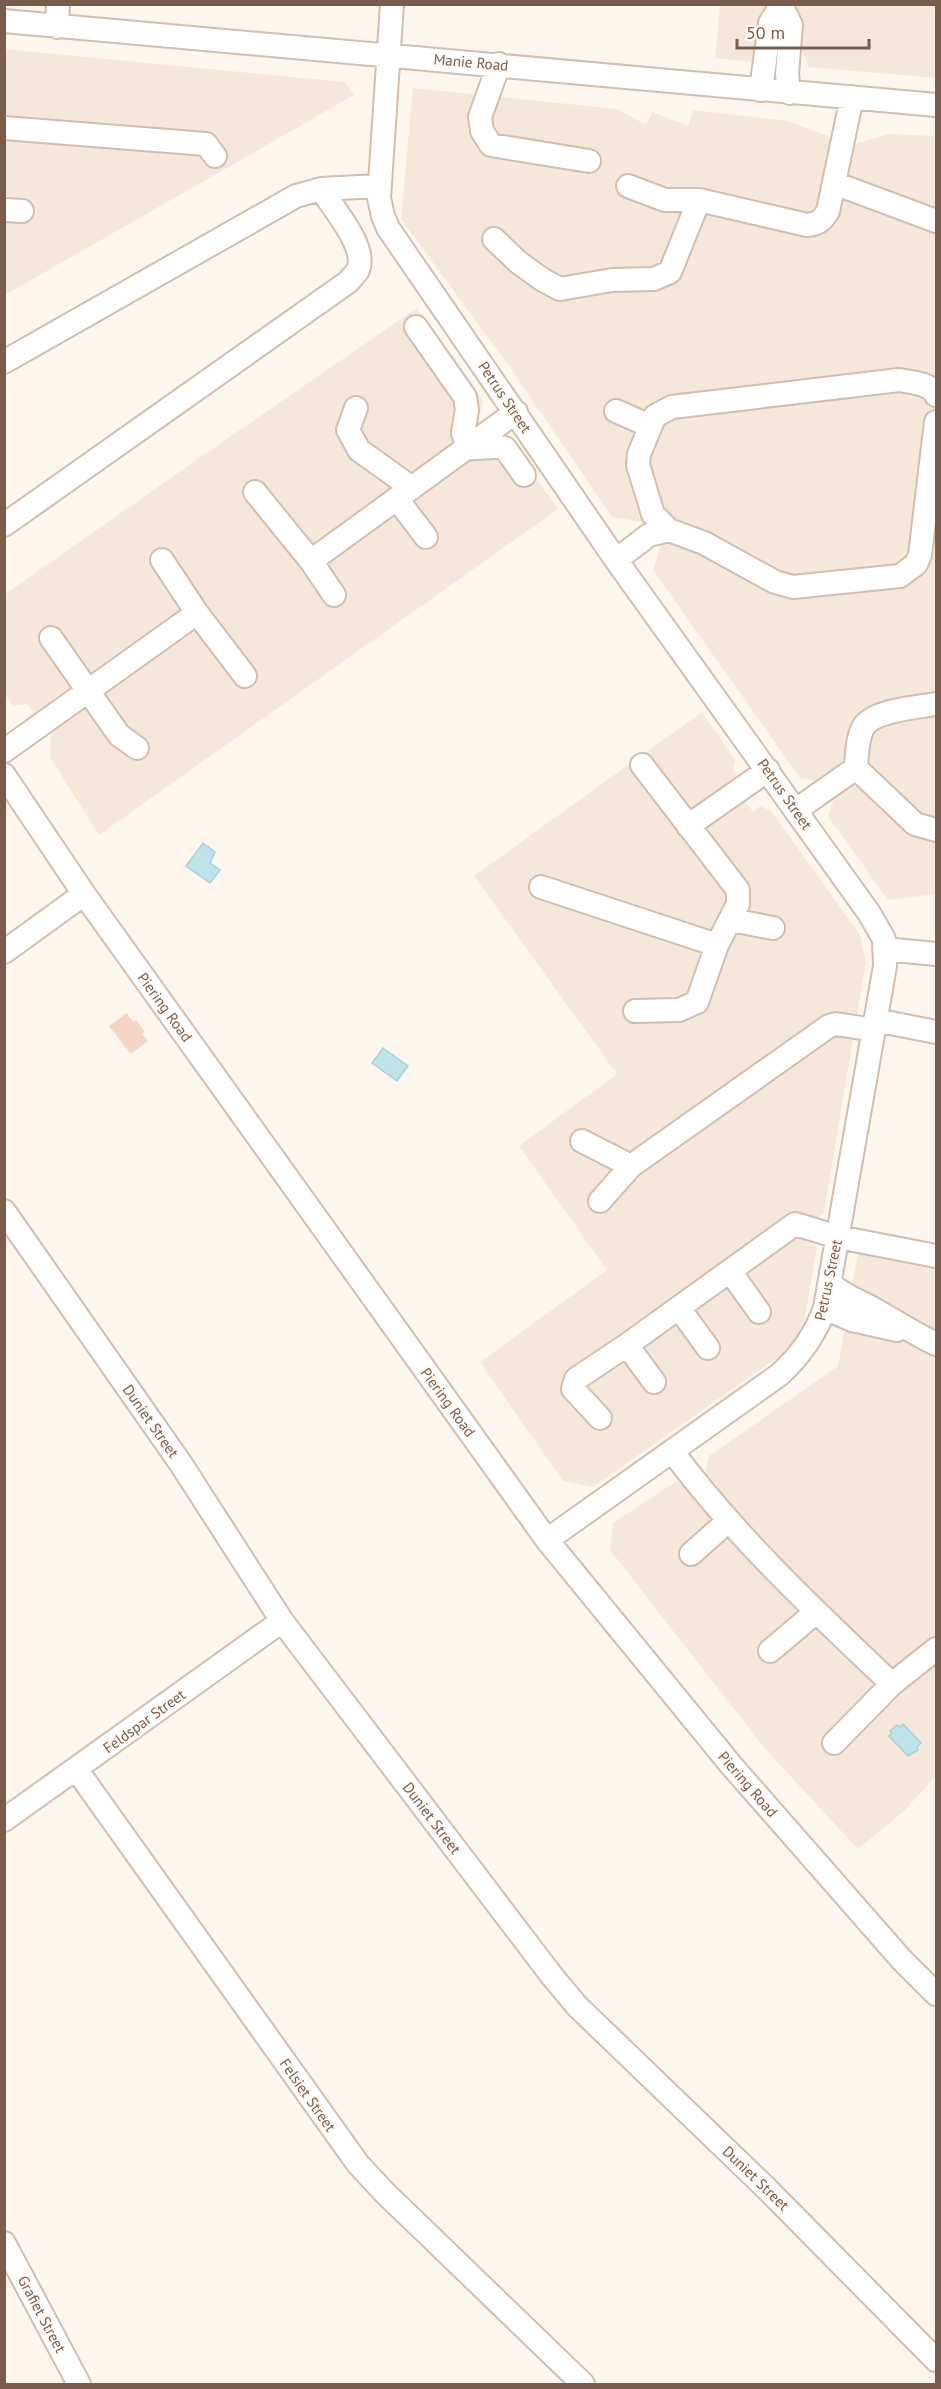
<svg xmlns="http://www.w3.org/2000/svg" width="941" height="2389" font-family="'PT Sans',sans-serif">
<rect width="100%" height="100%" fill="#fdf6ec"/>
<!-- residential -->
<path fill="#f5e8da" d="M720,5H936V78L809,67L802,51L790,45L756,42L753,62L715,58Z
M4,49L344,82L354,95L5,295Z
M413,88L617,109L646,125L652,112L688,126L693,110L788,121L852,145L889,134L936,136V894L888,900L828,816L835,797L829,787L817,781L800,778L653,570L661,545L643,522L612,517L509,366L401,219Z
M417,308L483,401L479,418L484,424L504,434L558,509L99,835L50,757L51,735L27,704L13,706L5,694L4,595L182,470Z
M702,712L735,760L733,769L737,775L730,781L753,812L760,806L771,811L860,935L866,962L824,1213L795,1236L817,1247L804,1323L796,1339L787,1351L593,1487L563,1481L480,1362L607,1270L519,1146L617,1074L474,876Z
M859,1249L936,1251V1776L904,1811L858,1849L767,1751L610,1550L613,1523L677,1481L684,1487L705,1475L709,1456L838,1366L844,1334L852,1326L851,1289Z"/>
<!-- water -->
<path fill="#bfe3e8" stroke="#a5d3da" stroke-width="1.5" d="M203,843L215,852L210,863L220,870L210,883L186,866Z
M383,1048L408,1066L397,1081L372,1063Z
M903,1724L921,1743L917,1747L918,1750L908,1756L889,1736L892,1733L890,1731L897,1725L900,1727Z"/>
<!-- building -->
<path fill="#f3d5c3" d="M127,1013L133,1022L136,1020L145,1032L142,1034L148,1041L131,1054L109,1026Z"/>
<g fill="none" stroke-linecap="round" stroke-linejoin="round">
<!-- minor casing -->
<g stroke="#d1beb0" stroke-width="26">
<path id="minor" d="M392,4L379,198L383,216L388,228L616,560L869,913L884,939L885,966L825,1308C815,1335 801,1355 779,1375L547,1540
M782,7L791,25L787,74L789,93
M4,21L936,105
M57,27L58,4
M499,64L480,117L482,131L491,145L589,161
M761,90L770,23L782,4
M4,128L206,144L215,156
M834,183L936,221
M628,186L665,200H699
M4,210L22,211
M494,239L518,262L543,280L560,289L612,280L654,279L670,272L699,200L807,225C818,224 822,221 828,211L852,97
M416,327L465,397L467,410L463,433L468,448C480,449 494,445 505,448L524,475
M4,362L296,196L321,189L379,186
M356,408L348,430L359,450L412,488
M616,411L650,426
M255,492L311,561L516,412
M397,499L426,537
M4,525L348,282C351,278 356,274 358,270C368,248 333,208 321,189
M669,530L653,514L638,465L639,454L655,416L672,407L899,380C911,382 930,383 936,395
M162,560L197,613L245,676
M616,560L649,535L669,530L704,543L775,582L793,587L900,576L916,564L920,555L936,422
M311,561L334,595
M51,638L119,735L137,748
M4,751L197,613
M856,768L915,824L936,830
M4,775L84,894L547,1540L731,1765L901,1959L936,1994
M796,810L856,768C857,755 857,737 864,726C875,710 918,707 936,704
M688,826L768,770
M541,887L717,945L738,904V890L642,765
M731,920L773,928
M884,949L936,954
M4,952L84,894
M635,1011L679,1010L697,1002L717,945
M875,1020L936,1032
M582,1141L631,1166L829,1026L836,1024L874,1030
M600,1201L631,1166
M4,1211L181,1464L282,1621L552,1976L577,2006L764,2186L936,2360
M730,1271L759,1312
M830,1283C843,1296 858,1300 874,1309C895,1321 915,1334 936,1344
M679,1308L708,1348
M825,1308L852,1320L897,1330
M627,1345L654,1382
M600,1418L573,1389L576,1379L627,1345L795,1224L838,1237L936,1256
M672,1451C736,1537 814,1610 892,1684
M691,1554L728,1521
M770,1651L816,1612
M834,1743L892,1684L936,1649
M76,1769L358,2164L384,2192L583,2384
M4,1820L282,1621
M4,2243L79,2384"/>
</g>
<!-- minor -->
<use href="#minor" stroke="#fff" stroke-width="22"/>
</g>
<g text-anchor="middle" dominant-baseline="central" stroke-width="4.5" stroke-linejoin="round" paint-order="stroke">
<!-- street labels -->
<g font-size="15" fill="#7a5c4d" stroke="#fffaf3">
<text transform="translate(471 62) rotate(5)">Manie Road</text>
<text transform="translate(505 397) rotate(56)">Petrus Street</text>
<text transform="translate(785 794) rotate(55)">Petrus Street</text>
<text transform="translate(165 1007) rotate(54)">Piering Road</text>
<text transform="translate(828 1280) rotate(-78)">Petrus Street</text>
<text transform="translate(448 1402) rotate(54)">Piering Road</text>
<text transform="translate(151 1421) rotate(55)">Duniet Street</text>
<text transform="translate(144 1721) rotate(-36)">Feldspar Street</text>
<text transform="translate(748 1784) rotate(49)">Piering Road</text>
<text transform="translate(432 1818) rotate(53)">Duniet Street</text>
<text transform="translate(308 2095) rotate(55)">Felsiet Street</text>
<text transform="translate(756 2178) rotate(44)">Duniet Street</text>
<text transform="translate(42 2314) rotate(62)">Grafiet Street</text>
</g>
</g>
<!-- border -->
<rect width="941" height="2389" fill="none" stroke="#7a5c4d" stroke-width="12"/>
<!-- scale -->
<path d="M737 39v9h132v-9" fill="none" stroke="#7a5c4d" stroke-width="3"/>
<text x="746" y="39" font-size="18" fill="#7a5c4d" stroke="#fffaf3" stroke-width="4.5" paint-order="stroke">50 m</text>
</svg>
